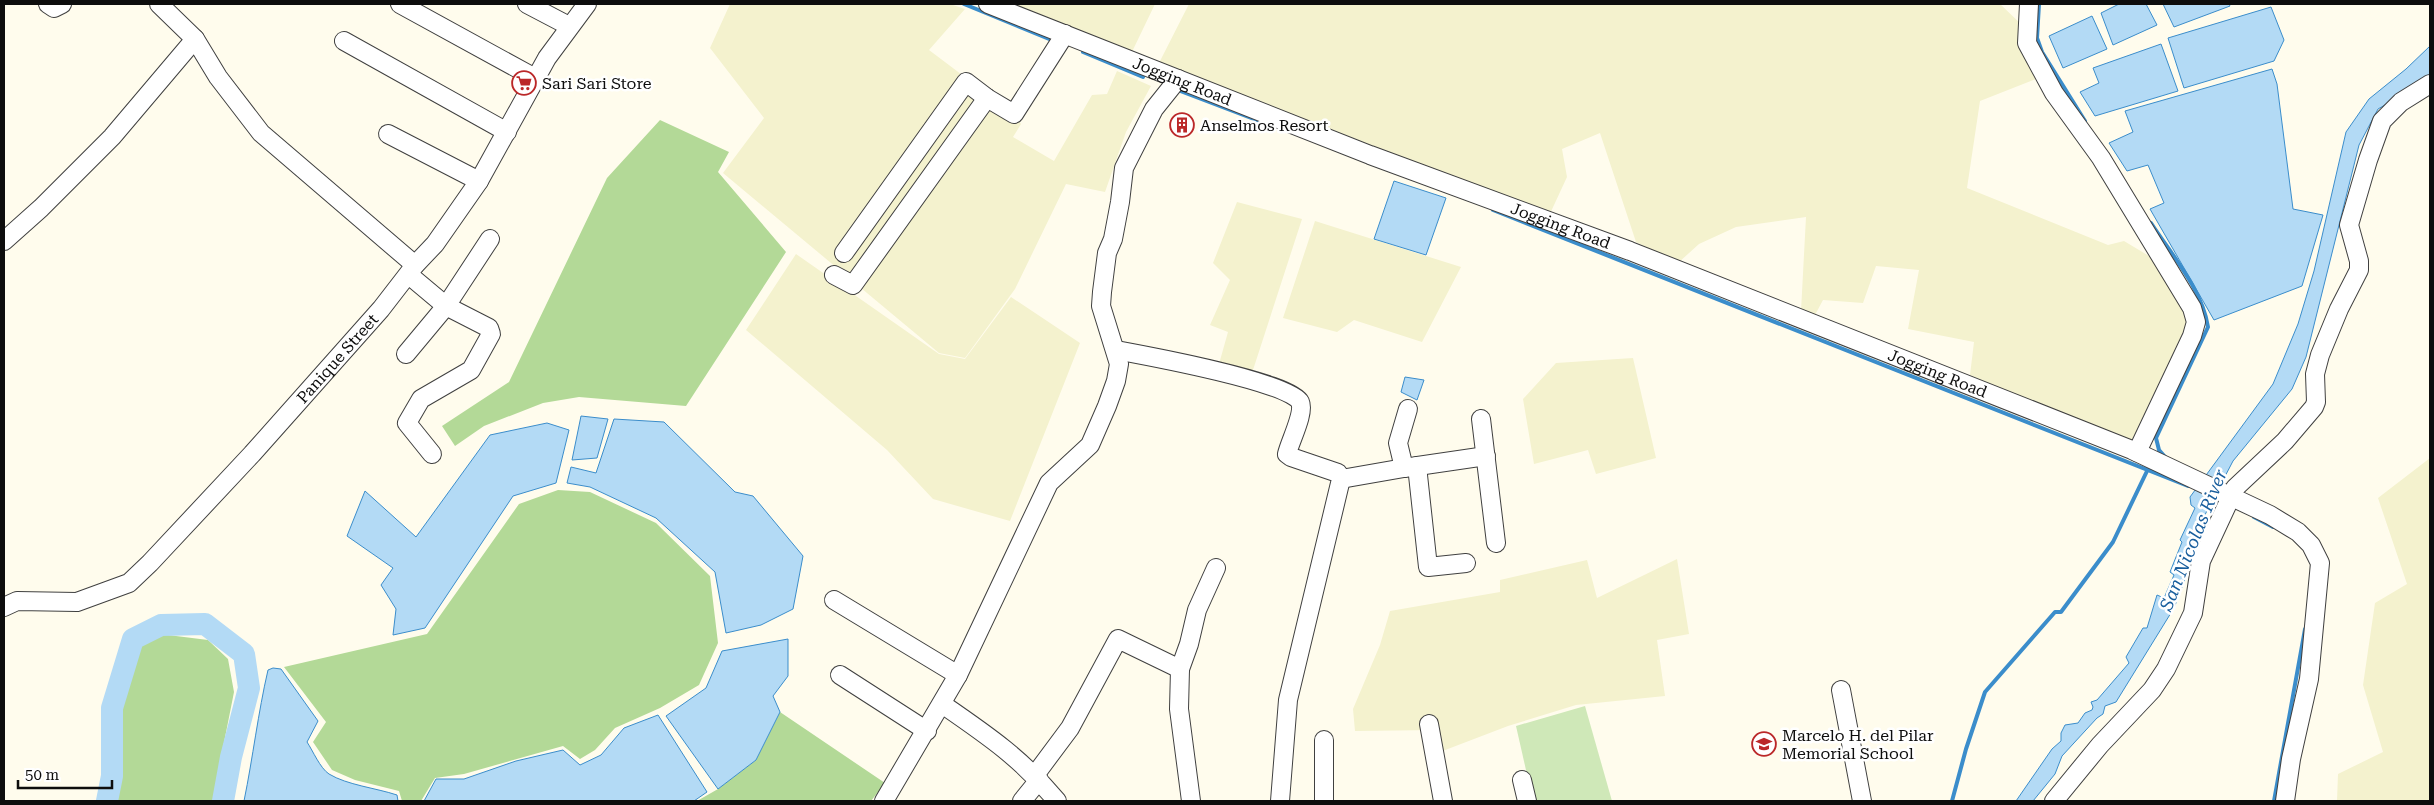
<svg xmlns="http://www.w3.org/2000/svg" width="2434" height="805" font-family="'Roboto Serif',serif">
<rect width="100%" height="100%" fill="#fffced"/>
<!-- farmland -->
<path fill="#f4f2ce" d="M730,4H950L965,9L929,50L1014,114L1021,124L1013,137L1054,161L1092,95L1107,94L1117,71L1151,86L1126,132L1105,192L1066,184L1015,289L965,358L939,353L723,173L764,118L710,48Z
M1002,4H1155L1130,56Z
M1189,4H2000L2022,25L2041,77L1980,101L1967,188L2108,245L2124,241L2159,262L2188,311L2186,326L2130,444L1970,375L1974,342L1908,329L1919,270L1876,266L1863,303L1823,300L1815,315L1801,311L1806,217L1736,227L1699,244L1678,263L1636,242L1600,133L1562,149L1567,177L1548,218L1482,189L1267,104L1158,65Z
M1237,202L1302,219L1252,373L1219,364L1228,332L1210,325L1230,280L1213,263Z
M1315,221L1461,267L1422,342L1354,320L1337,332L1283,318Z
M796,254L939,354L965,359L1011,297L1080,343L1010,521L933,499L887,450L746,330Z
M1633,358L1656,458L1596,474L1588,450L1534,464L1523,399L1556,363Z
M2430,458V801H2337L2338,774L2383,752L2363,685L2375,603L2407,584L2378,498Z
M1677,559L1689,634L1657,640L1665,696L1576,705L1508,726L1440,752L1436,730L1355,731L1353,709L1380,645L1390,611L1500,592V580L1587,560L1597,598Z"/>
<!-- green -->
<path fill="#cfe8b8" d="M1585,706L1612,801H1533L1516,726Z"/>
<!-- forest -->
<path fill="#b3d997" d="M660,120L729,152L718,172L786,252L686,406L579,397L543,403L484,426L455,446L442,426L509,382L607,178Z
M558,490L590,492L656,523L710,576L718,643L699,685L660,708L615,728L595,750L580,759L563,746L464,774L435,778L421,801H402L399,791L355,780L332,770L313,742L326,722L284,667L427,634L519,504Z
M160,634L208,640L228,659L234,692L217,778L215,801H116L117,713L136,648Z
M780,712L885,783L871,801H697L718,789L756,760Z"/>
<!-- water -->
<path fill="#b3daf5" stroke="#3b8dcb" d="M2119,4H2146L2157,25L2113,45L2101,13Z
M2163,4H2229L2230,6L2174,27Z
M2271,7L2284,40L2274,61L2184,88L2168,38Z
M2092,16L2107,49L2063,68L2049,36Z
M2161,44L2178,91L2095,116L2080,92L2099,83L2093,68Z
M2430,46V79L2378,109L2359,145L2306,357L2292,389L2233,461L2196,532L2195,553L2174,608L2116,702L2105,706L2103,714L2097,718L2062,756L2055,774L2033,801H2016L2052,749L2061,741V733L2065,725L2078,723L2085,713L2092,710L2093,707L2091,702L2097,700L2129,663L2126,657L2143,628H2147L2157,595L2164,598L2174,575L2170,572L2182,542L2180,540L2195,508L2191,505L2190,497L2273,384L2298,324L2314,271L2346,132L2369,99L2406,69Z
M2272,69L2277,84L2293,209L2323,215L2302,286L2214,320L2150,209L2164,203L2148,165L2127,171L2109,143L2133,132L2125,111Z
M1394,181L1446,198L1426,255L1374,239Z
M1405,377L1424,380L1417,400L1401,392Z
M581,416L608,419L597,458L572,460Z
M614,419L664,422L735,492L753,496L803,556L793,609L761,625L726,633L715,572L656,518L590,487L567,483L571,467L596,473Z
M547,423L569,430L556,483L513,496L425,628L393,635L396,609L381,585L393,568L347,536L365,491L416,537L490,435Z
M788,639V676L773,696L780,712L756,760L718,789L666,716L706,688L722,651Z
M273,668L281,669L318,721L307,742C313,751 320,768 329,774C347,785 376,788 397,795L398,801H244C253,757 258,713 268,670Z
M658,715L707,792L694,801H424L436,779H464L516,761L563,750L580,765L601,755L624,728Z"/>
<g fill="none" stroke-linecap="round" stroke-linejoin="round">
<!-- stream -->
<path stroke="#3b8dcb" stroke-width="4" d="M964,4L1054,41
M2039,4L2037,38L2042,52L2085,121
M1083,52L1143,77
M1175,89L1267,124
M1493,210L2188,486
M2151,223C2171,254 2202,289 2208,327L2156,438L2159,450L2166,458
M2254,517L2273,527
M1952,801L1966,749L1985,692L2055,612H2061L2113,542L2148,469
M2274,801L2305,629"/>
<!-- river -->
<path stroke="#b3daf5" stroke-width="22" d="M107,801L112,776V708L133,639L161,625L205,624L244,654L249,688L231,757L223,801"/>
<!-- minor casing -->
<g stroke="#404040" stroke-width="20">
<g id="minor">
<path d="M48,4L54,8L62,4"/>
<path d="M159,4L195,39L218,77L261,133L415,265"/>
<path d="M400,4L535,78"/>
<path d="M527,4L569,26"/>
<path id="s1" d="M988,4L1370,155L1630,251L2132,450L2270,515L2298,532L2311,545L2320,563L2309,679L2291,759L2285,801"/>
<path d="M2029,4L2027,43L2054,93L2101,158L2192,308L2196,322L2192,336L2137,452"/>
<path d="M344,41L507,132"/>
<path d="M388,134L479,181"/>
<path d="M4,241L41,208L112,137L195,39"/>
<path d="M844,253L966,82L987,98L1014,114L1065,34"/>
<path d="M409,275L446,306L489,328L491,334L471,370L421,399L407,423L432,454"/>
<path d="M834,275L853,285L987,98"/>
<path d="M1116,350C1143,355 1291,382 1300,402C1305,413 1290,441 1287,454L1291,457L1338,473L1341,479L1288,700L1280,801"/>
<path d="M406,354L446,306L490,239"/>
<path d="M1481,419L1496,543"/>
<path d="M1417,466L1428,567L1466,563"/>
<path d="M1404,468L1398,443L1408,409"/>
<path d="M1341,479L1404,468L1486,456"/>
<path d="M834,600L958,675"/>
<path id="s2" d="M4,607L17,601L77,602L129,583L150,563L252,454L381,309L415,265L435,244L479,181L547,58L587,4"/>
<path d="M840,675L927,731"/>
<path d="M1841,690L1862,801"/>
<path d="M942,704C987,735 1021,758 1057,801"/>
<path d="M1429,724L1443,801"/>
<path d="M1035,775L1070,728L1118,639L1180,669"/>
<path d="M1522,780L1527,801"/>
<path d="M884,801L958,675L1049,483L1090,445L1107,406L1116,381L1119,364L1101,306L1102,292L1107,253L1113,239L1120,202L1124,168L1154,109L1178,79"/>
<path d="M1022,801L1039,780"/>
<path d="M1191,801L1179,709L1180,669L1189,644L1197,610L1216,568"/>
<path d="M1324,801V740"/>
<path d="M2054,801L2100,745L2152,690L2166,669L2193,613L2201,561L2235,488L2285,441L2314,407L2316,402L2315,374L2320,355L2339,309L2359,270V261L2349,225L2368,160L2382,121L2401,102L2430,84"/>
</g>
</g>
<!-- minor -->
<use href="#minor" stroke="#fff" stroke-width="18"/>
</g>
<!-- icons -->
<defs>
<g id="supermarket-ring" transform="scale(1.25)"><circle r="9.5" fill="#fff" stroke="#bb2829" stroke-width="1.5"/><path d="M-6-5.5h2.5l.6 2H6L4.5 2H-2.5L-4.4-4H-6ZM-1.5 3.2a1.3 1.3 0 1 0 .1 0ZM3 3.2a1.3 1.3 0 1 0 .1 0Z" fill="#bb2829"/></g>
<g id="building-ring" transform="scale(1.25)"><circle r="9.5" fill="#fff" stroke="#bb2829" stroke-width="1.5"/><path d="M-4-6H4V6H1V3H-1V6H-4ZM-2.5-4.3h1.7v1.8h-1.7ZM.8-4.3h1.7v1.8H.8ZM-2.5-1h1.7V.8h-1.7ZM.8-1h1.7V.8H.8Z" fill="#bb2829"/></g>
<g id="school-ring" transform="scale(1.25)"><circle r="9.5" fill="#fff" stroke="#bb2829" stroke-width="1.5"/><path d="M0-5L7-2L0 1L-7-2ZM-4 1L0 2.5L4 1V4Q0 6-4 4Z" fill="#bb2829"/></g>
</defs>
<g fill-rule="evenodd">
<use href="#supermarket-ring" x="524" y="83"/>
<use href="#building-ring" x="1182" y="125"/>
<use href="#school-ring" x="1764" y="744"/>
</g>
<g text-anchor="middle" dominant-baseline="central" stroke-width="5" stroke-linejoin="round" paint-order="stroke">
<!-- street labels -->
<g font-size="16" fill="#0d0d0d" stroke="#fff">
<text stroke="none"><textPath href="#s1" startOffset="209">Jogging Road</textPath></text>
<text stroke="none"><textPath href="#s1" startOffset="614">Jogging Road</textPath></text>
<text stroke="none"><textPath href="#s2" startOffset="436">Panique Street</textPath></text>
<text stroke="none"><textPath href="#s1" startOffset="1019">Jogging Road</textPath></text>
</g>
<!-- poi labels -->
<g font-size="16" fill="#0d0d0d" stroke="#fff" text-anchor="start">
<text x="542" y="83">Sari Sari Store</text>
<text x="1200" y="125">Anselmos Resort</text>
<text x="1782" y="735">Marcelo H. del Pilar<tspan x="1782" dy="18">Memorial School</tspan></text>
</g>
<!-- water labels -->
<g font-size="18" font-style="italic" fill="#195e9d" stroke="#fff">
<text transform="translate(2193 540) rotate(-68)">San Nicolas River</text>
</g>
</g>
<!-- border -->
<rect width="2434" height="805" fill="none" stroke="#0d0d0d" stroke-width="10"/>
<!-- scale -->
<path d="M18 780v8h94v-8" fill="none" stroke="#0d0d0d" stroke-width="2.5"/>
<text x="25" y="780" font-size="15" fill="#0d0d0d" stroke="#ffffff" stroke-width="4" paint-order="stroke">50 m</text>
</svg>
